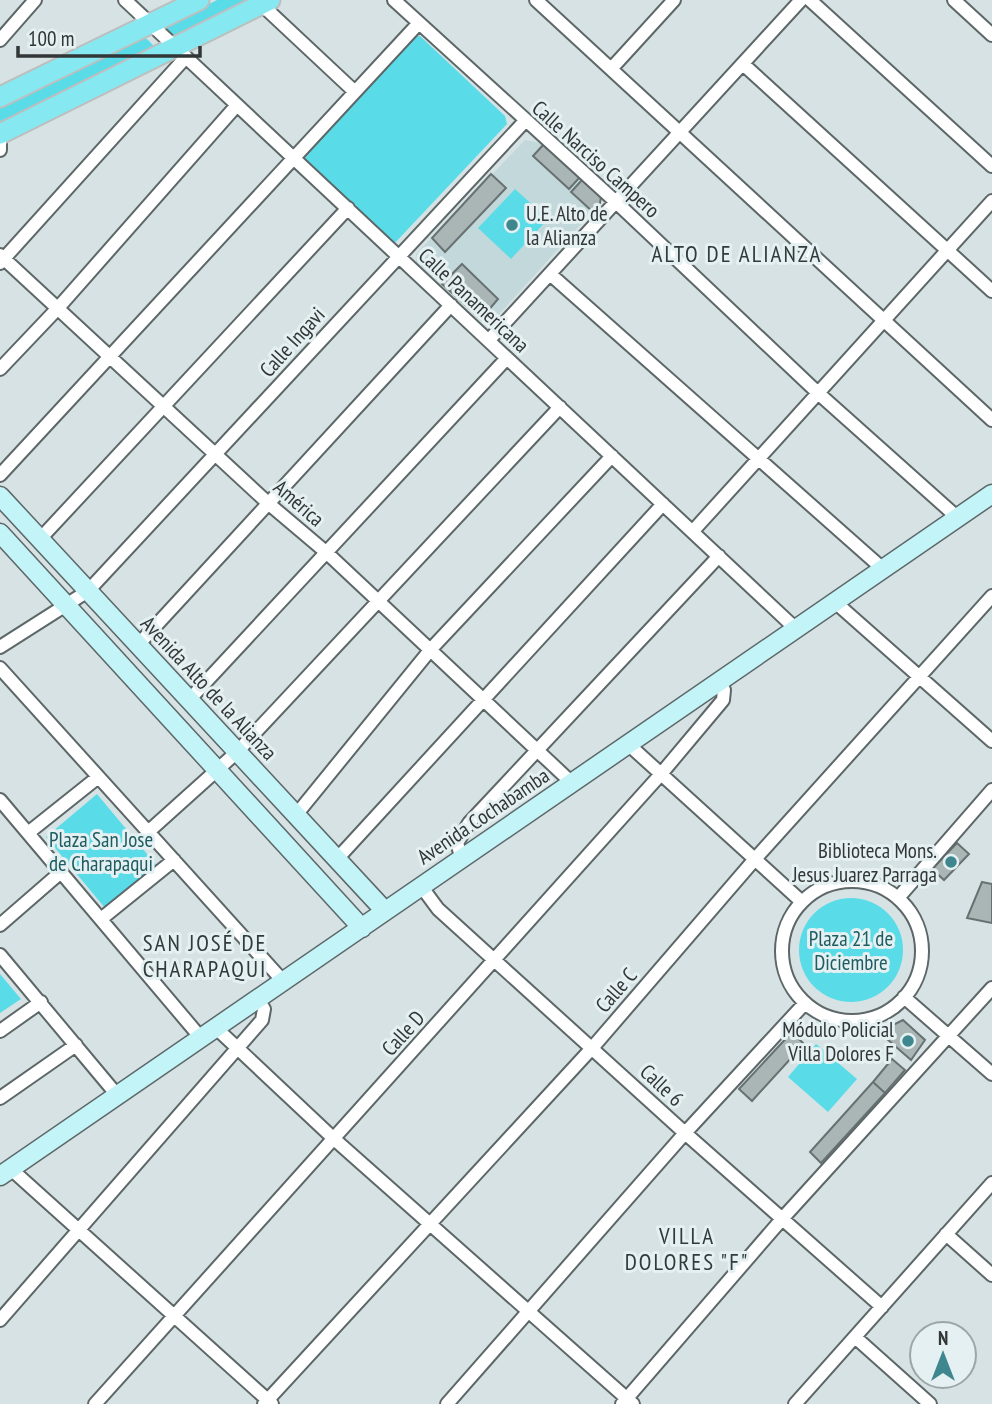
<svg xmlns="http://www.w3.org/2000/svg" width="992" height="1404" font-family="'PT Sans Narrow',sans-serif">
<rect width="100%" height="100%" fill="#d7e2e4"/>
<!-- built -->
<path fill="#c3d8da" d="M525,140L544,144L601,197L600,203L492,322L481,319L416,262V254Z"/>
<!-- green -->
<path fill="#5adce8" d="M217,0H256L180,39L165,29L166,26Z
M415,36H420L505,116L507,124L392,246L299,159Z
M138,38L147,39L153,45L152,51L0,125V105Z
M515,189L548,219L511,259L478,228Z
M97,794L157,866L105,908L46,837Z
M799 950a52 52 0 1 1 104 0a52 52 0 1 1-104 0Z
M0,974L21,999L0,1013Z
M816,1044L857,1079L828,1112L788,1077Z"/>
<!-- building -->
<path fill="#aab5b6" stroke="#677172" stroke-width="2" d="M544,144L580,177L569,189L533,156Z
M491,174L506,188L445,252L432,238Z
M582,180L601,197L600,203L593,212L571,192Z
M462,264L498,299L481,319L442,284Z
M957,843L969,854L944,880L932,869Z
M982,882L992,884V923L967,918Z
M903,1020L925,1040L911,1060L879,1032Z
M792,1032L804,1044L752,1101L739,1089Z
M892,1059L905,1070L885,1093L873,1082Z
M873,1082L885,1093L821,1163L810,1152Z"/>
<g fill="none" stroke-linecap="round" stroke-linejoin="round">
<!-- street casing -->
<g stroke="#5d6768" stroke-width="16">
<path id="street" d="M125,0L796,629
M394,0L616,202L818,393L958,518
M536,0L992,420
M810,0L992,166
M954,0L992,35
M261,4L355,92
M0,40L35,0
M743,64L992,291
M611,69L674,0
M0,138V150
M0,255L269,504L327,553L572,783
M0,263L186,57
M550,274L883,569
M489,340L801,0
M0,369L58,308L237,105
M0,475L418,24
M693,531L992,201
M40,539L348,208
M835,602L992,741
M138,645L451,305
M0,647L88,591L525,121
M0,668L283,981
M189,700L507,358
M628,744L802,902
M0,800L201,1038
M296,815L431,649L612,456
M148,832L237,752L560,407
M28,833L97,778
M337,859L663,504
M462,859L457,843L469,823L719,556
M782 951a70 70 0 1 1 140 0a70 70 0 1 1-140 0Z
M421,886L438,909L685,1133L882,1307
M898,898L992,790
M101,919L174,860
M0,925L61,872
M0,955L117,1095
M904,997L992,1074
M216,1028L333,1138L633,1404
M0,1031L41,1002
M0,1098L76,1045
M11,1169L272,1404
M946,1234L992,1275
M0,1320L262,1020L264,1009L258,999
M855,1337L930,1404
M95,1404L661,774L723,700L724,690L719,682
M264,1404L593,1047L755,859L992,596
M447,1404L685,1133L805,1003
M622,1404L782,1219L992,988
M795,1404L992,1183"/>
</g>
<!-- secondary casing -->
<g stroke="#5d6768" stroke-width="21">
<path id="secondary" d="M0,496L385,911
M0,533L362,928
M0,1176L992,494"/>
</g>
<!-- primary casing -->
<g stroke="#bdbfbf" stroke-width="23">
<path id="primary" d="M0,97L199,0
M0,134L270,0"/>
</g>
<!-- street -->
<use href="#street" stroke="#fff" stroke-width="12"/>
<!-- secondary -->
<use href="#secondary" stroke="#c3f4f8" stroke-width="18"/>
<!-- primary -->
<use href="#primary" stroke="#86e9f1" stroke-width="19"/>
</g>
<!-- markers -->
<g fill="#3f878e" stroke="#e4f0f1" stroke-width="2.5">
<circle cx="512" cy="225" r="7"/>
<circle cx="951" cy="862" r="7"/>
<circle cx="908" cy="1041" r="7"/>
</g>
<g text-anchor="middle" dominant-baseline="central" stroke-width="6" stroke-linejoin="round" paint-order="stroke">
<!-- street labels -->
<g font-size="21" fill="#323637" stroke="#e4f0f1">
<text transform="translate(596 159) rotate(42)">Calle Narciso Campero</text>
<text transform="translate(474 300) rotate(43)">Calle Panamericana</text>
<text transform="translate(292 342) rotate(-48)">Calle Ingavi</text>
<text transform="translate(299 503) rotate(41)">América</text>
<text transform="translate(209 688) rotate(47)">Avenida Alto de la Alianza</text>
<text transform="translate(483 816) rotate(-34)">Avenida Cochabamba</text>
<text transform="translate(616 990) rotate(-49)">Calle C</text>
<text transform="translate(403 1033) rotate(-48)">Calle D</text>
<text transform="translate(662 1085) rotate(43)">Calle 6</text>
</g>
<!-- poi labels -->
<g font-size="21" fill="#323637" stroke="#e4f0f1" text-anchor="end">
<text x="526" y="213" text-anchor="start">U.E. Alto de<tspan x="526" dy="24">la Alianza</tspan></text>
<text x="937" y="850">Biblioteca Mons.<tspan x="937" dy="24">Jesus Juarez Parraga</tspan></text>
<text x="894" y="1029">Módulo Policial<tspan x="894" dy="24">Villa Dolores F</tspan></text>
</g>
<!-- park labels -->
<g font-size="21" fill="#1e5c61" stroke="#e4f0f1">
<text x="101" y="839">Plaza San Jose<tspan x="101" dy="24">de Charapaqui</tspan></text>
<text x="851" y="938">Plaza 21 de<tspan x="851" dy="24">Diciembre</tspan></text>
</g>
<!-- neighbourhood labels -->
<g font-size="23" letter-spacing="2" fill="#323b3c" stroke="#e4f0f1">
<text x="737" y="253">ALTO DE ALIANZA</text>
<text x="205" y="942">SAN JOSÉ DE<tspan x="205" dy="26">CHARAPAQUI</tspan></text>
<text x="687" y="1235">VILLA<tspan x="687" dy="26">DOLORES "F"</tspan></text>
</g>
</g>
<!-- north arrow -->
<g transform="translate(943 1355)"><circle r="33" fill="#e4f0f1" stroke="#9da6a7" stroke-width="2"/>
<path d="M0-5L12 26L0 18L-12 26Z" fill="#3f878e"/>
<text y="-10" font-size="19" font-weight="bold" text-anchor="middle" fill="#323637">N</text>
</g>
<!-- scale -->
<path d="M18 46v10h182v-10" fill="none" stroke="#323637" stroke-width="3.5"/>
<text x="28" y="46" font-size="21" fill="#323637" stroke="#e4f0f1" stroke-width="5" paint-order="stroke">100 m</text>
</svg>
